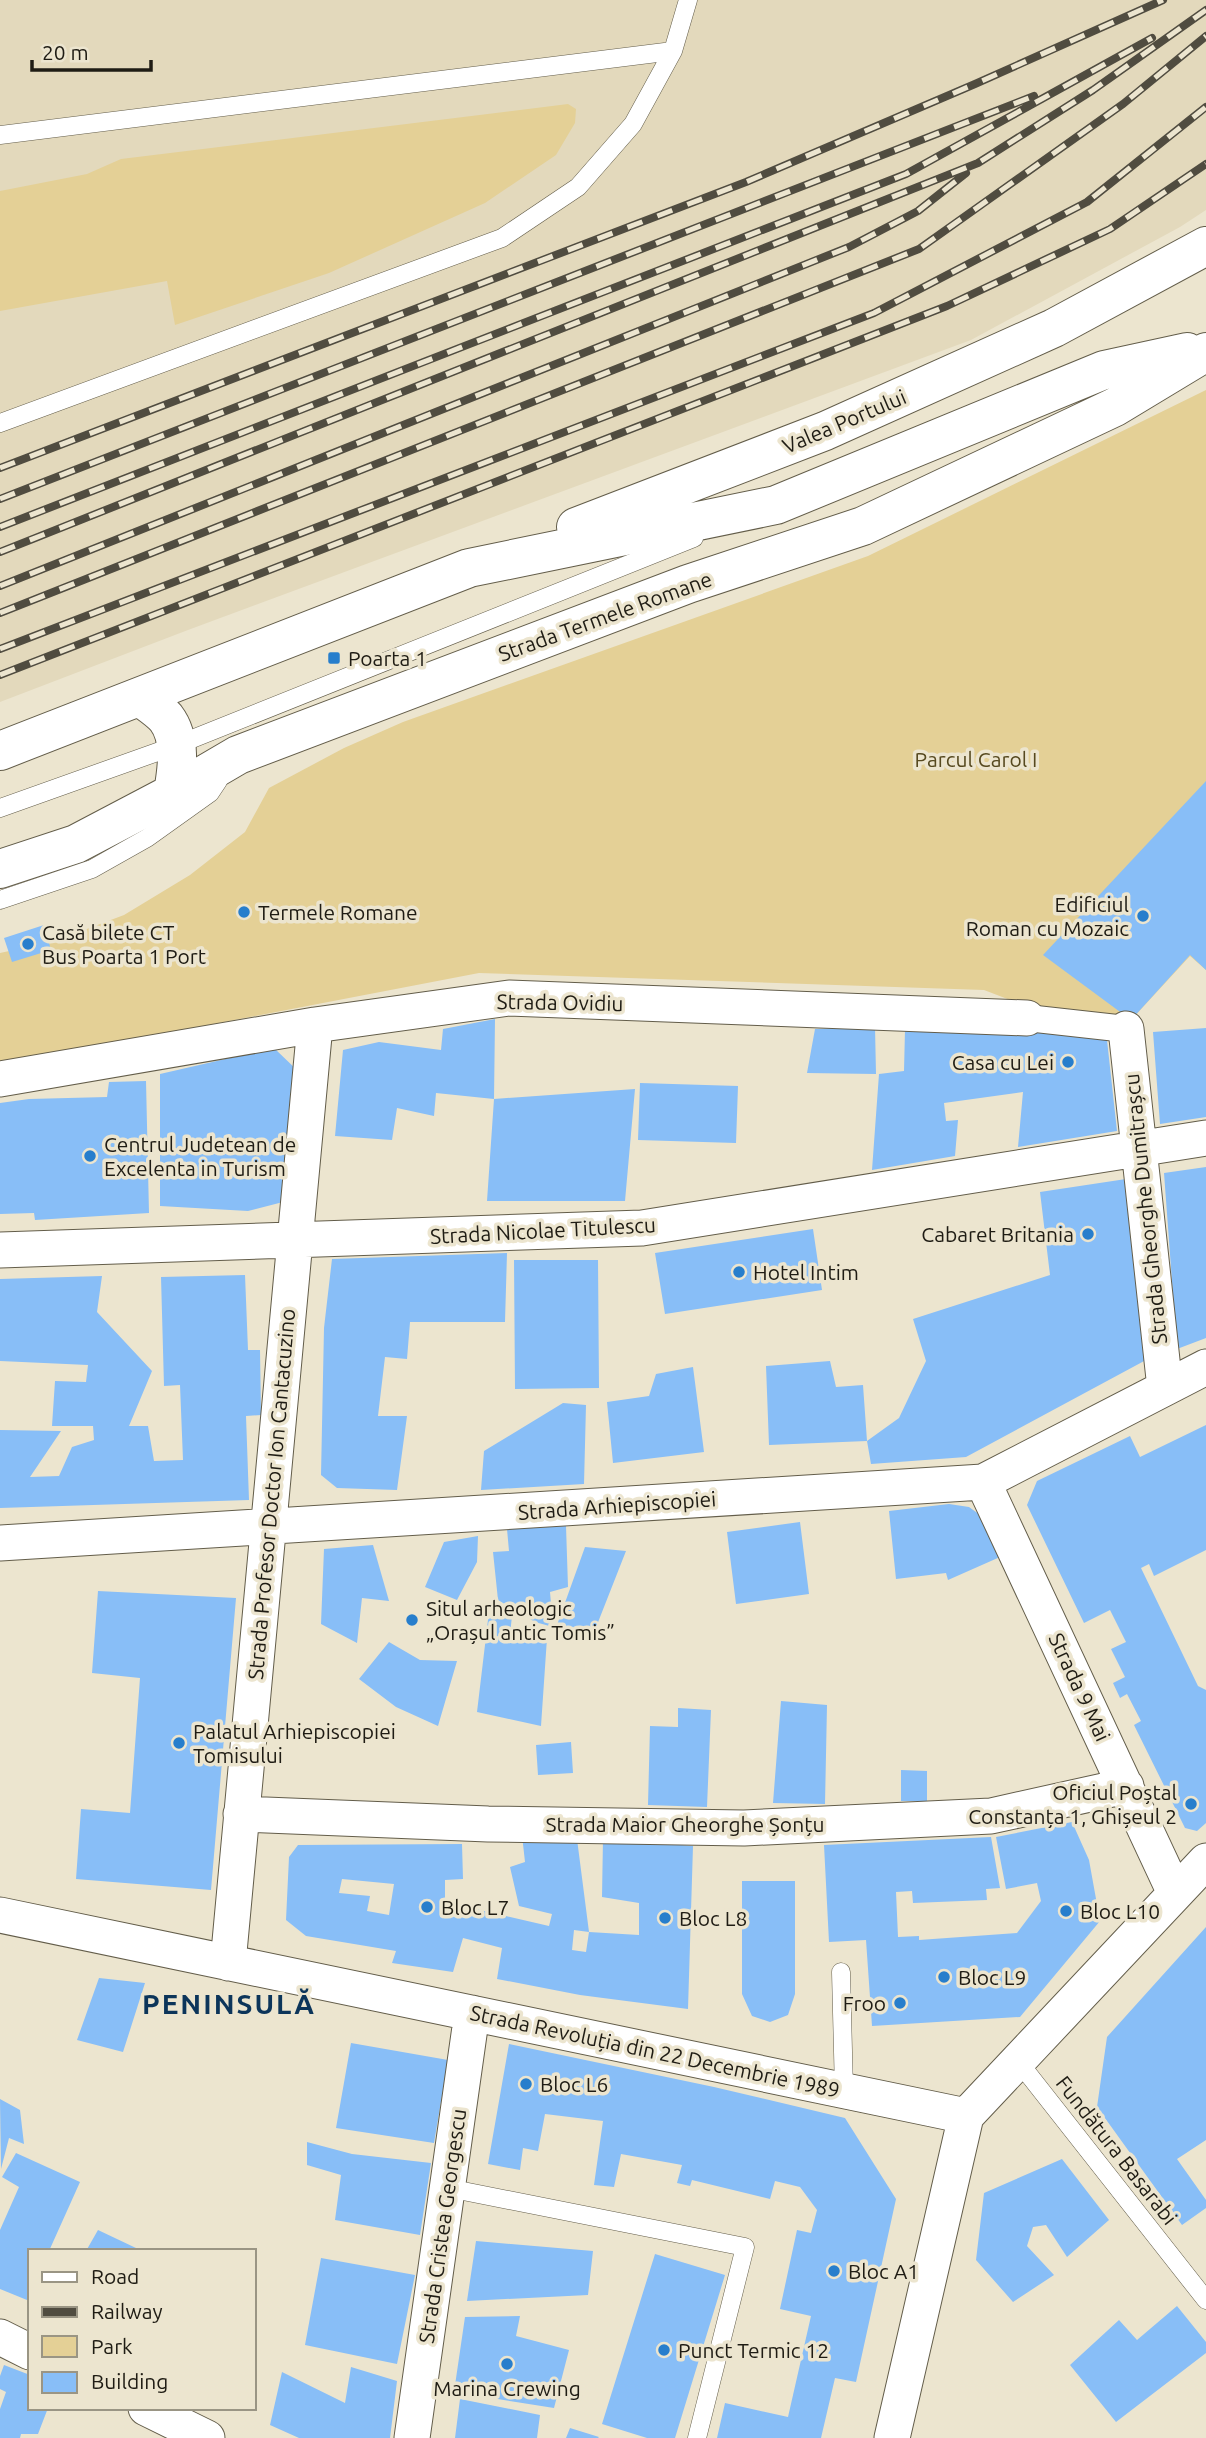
<svg xmlns="http://www.w3.org/2000/svg" width="1206" height="2438" font-family="Ubuntu,sans-serif">
<rect width="100%" height="100%" fill="#ece5cf"/>
<!-- built -->
<path fill="#e3d9bc" d="M0,0H1206V210L1180,227L971,340L188,630L0,702Z"/>
<!-- green -->
<path fill="#e4d096" d="M568,104L576,109L575,123L556,155L485,203L329,273L175,325L167,281L0,311V191L87,174L121,159Z
M1206,390V970L1190,956L1131,1020L1036,1010L984,990L479,973L0,1065V953L55,941L124,915L190,875L245,832L269,788L344,748L403,722L868,556Z"/>
<!-- building -->
<path fill="#88bef7" fill-rule="evenodd" d="M1206,781V970L1190,955L1131,1020L1043,955Z
M44,925L51,950L12,962L4,938Z
M495,1019L494,1099L436,1093L434,1116L397,1108L392,1140L335,1136L343,1050L379,1042L441,1050L443,1029Z
M875,1027L876,1074L807,1073L815,1029Z
M1206,1028V1117L1160,1124L1153,1032Z
M905,1030L1106,1031L1117,1131L1018,1147L1023,1092L944,1103L946,1121L958,1120L955,1156L872,1170L879,1074L904,1071Z
M274,1048L299,1072L283,1202L248,1211L160,1206V1074Z
M146,1081L149,1213L35,1220L34,1213L0,1214V1103L29,1099L107,1097L109,1082Z
M640,1083L738,1086L736,1143L638,1140Z
M635,1089L625,1201H487L494,1099Z
M1206,1167V1338L1177,1349L1164,1173Z
M1126,1179L1146,1360L966,1457L871,1464L867,1441L769,1445L766,1366L830,1361L836,1387L863,1385L867,1441L899,1418L926,1361L913,1319L1050,1275L1040,1192Z
M813,1229L822,1290L665,1314L655,1253Z
M507,1253L505,1322H410L407,1359L385,1357L378,1416H407L397,1490L337,1488L321,1475L324,1328L332,1259Z
M514,1260H598L599,1388L515,1389Z
M245,1275L248,1350H260L261,1415L246,1416L249,1500L0,1508V1430L61,1431L30,1477L59,1476L72,1447L94,1440L93,1426H52L55,1381L86,1382L88,1365L0,1361V1279L102,1276L97,1312L152,1371L129,1426H148L154,1461L183,1460L180,1385L164,1386L161,1277Z
M693,1367L704,1452L613,1463L607,1402L649,1396L656,1374Z
M563,1403L586,1405L584,1484L481,1490L484,1451Z
M1206,1425V1550L1154,1576L1149,1564L1141,1568L1198,1686L1206,1690V1823L1197,1831L1185,1828L1134,1725L1141,1721L1127,1694L1120,1698L1113,1683L1125,1677L1111,1649L1126,1642L1110,1610L1084,1623L1027,1505L1037,1481L1130,1436L1140,1457Z
M949,1504L969,1507L983,1517L1000,1557L948,1580L946,1573L896,1579L889,1511Z
M800,1522L809,1594L736,1604L727,1532Z
M566,1526L568,1587L550,1592L553,1627L535,1622L498,1600L493,1552L509,1551L507,1529Z
M478,1536L477,1562L457,1600L425,1587L444,1542Z
M373,1545L389,1601L362,1598L357,1643L321,1624L324,1549Z
M585,1547L626,1551L593,1635L557,1625Z
M98,1591L236,1598L211,1890L76,1879L81,1809L130,1813L140,1678L92,1673Z
M490,1603L512,1616L510,1634L547,1638L541,1726L477,1712Z
M389,1642L420,1660L457,1661L438,1726L396,1707L359,1679Z
M781,1701L827,1705L825,1804L773,1803Z
M678,1708L711,1710L707,1807L648,1805L650,1726L678,1727Z
M571,1742L573,1773L538,1775L536,1745Z
M901,1770L927,1771V1801H901Z
M1072,1822L1089,1860L1100,1921L1020,2017L872,2026L866,1940L829,1942L824,1845L991,1837L1000,1888L986,1889L987,1900L913,1903L912,1891L896,1892L898,1937L919,1936V1940L1017,1933L1041,1901L1037,1883L1006,1889L996,1837Z
M522,1835L577,1839L589,1932L639,1935V1903L602,1897L603,1838L693,1846L688,2009L580,1995L497,1979L502,1948L463,1938L453,1972L392,1963L396,1951L306,1936L286,1920L289,1857L298,1845L462,1844L463,1879L445,1880V1902L549,1926L552,1914L519,1906L510,1867L525,1862ZM342,1879L394,1884L389,1915L367,1911L370,1896L339,1893ZM574,1930L589,1932L586,1952L572,1950Z
M742,1881H795V1994L788,2015L770,2022L752,2016L742,1994Z
M1206,1927V2140L1177,2159L1206,2200V2208L1182,2225L1097,2107L1107,2037Z
M99,1978L145,1983L123,2052L77,2040Z
M351,2043L448,2060L434,2143L336,2128Z
M509,2044L714,2087L845,2118L896,2199L856,2382L835,2378L821,2438H717L725,2403L788,2417L811,2316L780,2309L797,2230L811,2233L817,2210L800,2187L775,2181L770,2199L692,2180L690,2186L677,2183L682,2165L621,2154L614,2187L594,2185L603,2121L545,2114L538,2151L523,2148L520,2170L488,2164Z
M0,2099L20,2110L24,2144L9,2138L1,2169Z
M307,2142L352,2154L431,2163L420,2235L335,2220L341,2175L307,2165Z
M16,2153L80,2182L49,2251H30V2295L27,2300L0,2289V2230L19,2187L2,2177Z
M1062,2159L1109,2220L1067,2257L1046,2225L1033,2227L1027,2246L1054,2275L1013,2302L976,2260L984,2193Z
M98,2230L136,2248L135,2251H86Z
M476,2241L593,2251L588,2295L467,2301Z
M655,2254L725,2275L675,2438H647L602,2424Z
M321,2258L415,2275L397,2364L305,2345Z
M1177,2306L1206,2342V2353L1116,2422L1070,2365L1119,2320L1137,2340Z
M520,2316L516,2336L569,2350L554,2408L454,2392L465,2317Z
M4,2365L30,2375V2408H48L38,2434H21L20,2438H0V2409L6,2392L0,2389V2376Z
M351,2367L397,2381L390,2438H299L270,2425L282,2372L345,2403Z
M460,2399L540,2415L537,2438H455Z
M570,2428L599,2437L598,2438H566Z"/>
<g fill="none" stroke-linecap="round" stroke-linejoin="round">
<!-- service casing -->
<g stroke="#635d4a" stroke-width="19">
<path id="service" d="M0,135L673,51
M0,423L502,238L578,187L633,124L673,51L688,0
M0,808L177,745L694,538
M0,900L92,869L147,838L210,793L218,781
M841,1972L844,2091
M1018,2061L1206,2300
M448,2188L745,2247L697,2438"/>
</g>
<!-- pedestrian casing -->
<g stroke="#635d4a" stroke-width="28">
<path id="pedestrian" d="M1027,1018L1126,1029"/>
</g>
<!-- minor casing -->
<g stroke="#635d4a" stroke-width="37">
<path id="minor" d="M1126,1029L1165,1388
M0,1079L315,1025L509,998L1027,1018
M0,1250L642,1228L1206,1138
M983,1482L1175,1893
M0,1543L983,1482L1206,1367
M241,1814L488,1824L744,1828L991,1816L1126,1786
M0,1915L966,2116
M228,1963L315,1025
M966,2116L1206,1861
M0,2337L30,2352
M146,2408L207,2438
M412,2438L472,2013
M892,2438L966,2116"/>
</g>
<!-- tertiary casing -->
<g stroke="#635d4a" stroke-width="40">
<path id="tertiary" d="M576,527L825,431L1054,328L1206,246
M140,697C148,703 159,710 166,718C182,739 177,769 173,793
M0,751L469,568L776,505L1104,370L1187,352
M0,869L76,844L173,793L238,755L688,584L863,526L1115,407L1206,352"/>
</g>
<!-- service -->
<use href="#service" stroke="#fff" stroke-width="18"/>
<!-- pedestrian -->
<use href="#pedestrian" stroke="#fff" stroke-width="26"/>
<!-- minor -->
<use href="#minor" stroke="#fff" stroke-width="35"/>
<!-- tertiary -->
<use href="#tertiary" stroke="#fff" stroke-width="38"/>
<!-- rail casing -->
<g stroke="#504c40" stroke-width="8">
<path id="rail" d="M0,468L746,182L975,84L1163,0
M0,499L1034,96
M0,527L906,174L1152,38
M0,552L978,163L1093,90L1206,10
M0,586L849,247L918,211L966,173
M0,613L919,249L1123,104L1206,36
M0,649L874,313L1087,202L1206,107
M0,675L947,306L1110,229L1206,164"/>
</g>
<!-- rail -->
<use href="#rail" stroke="#ece5cf" stroke-width="5" stroke-dasharray="16" stroke-linecap="butt"/>
</g>
<!-- markers -->
<g fill="#277ecc" stroke="#ece5cf" stroke-width="2.5">
<rect x="327" y="651" width="14" height="14" rx="3.5"/>
<circle cx="244" cy="912" r="7"/>
<circle cx="1143" cy="916" r="7"/>
<circle cx="28" cy="944" r="7"/>
<circle cx="1068" cy="1062" r="7"/>
<circle cx="90" cy="1156" r="7"/>
<circle cx="1088" cy="1234" r="7"/>
<circle cx="739" cy="1272" r="7"/>
<circle cx="412" cy="1620" r="7"/>
<circle cx="179" cy="1743" r="7"/>
<circle cx="1191" cy="1804" r="7"/>
<circle cx="427" cy="1907" r="7"/>
<circle cx="1066" cy="1911" r="7"/>
<circle cx="665" cy="1918" r="7"/>
<circle cx="944" cy="1977" r="7"/>
<circle cx="900" cy="2003" r="7"/>
<circle cx="526" cy="2084" r="7"/>
<circle cx="834" cy="2271" r="7"/>
<circle cx="664" cy="2350" r="7"/>
<circle cx="507" cy="2364" r="7"/>
</g>
<g text-anchor="middle" dominant-baseline="central" stroke-width="7" stroke-linejoin="round" paint-order="stroke">
<!-- street labels -->
<g font-size="21" fill="#1f1c14" stroke="#ece5cf">
<text transform="translate(844 421) rotate(-23)">Valea Portului</text>
<text transform="translate(605 616) rotate(-20)">Strada Termele Romane</text>
<text transform="translate(560 1002) rotate(1)">Strada Ovidiu</text>
<text transform="translate(1145 1209) rotate(-96)">Strada Gheorghe Dumitrașcu</text>
<text transform="translate(543 1230) rotate(-3)">Strada Nicolae Titulescu</text>
<text transform="translate(271 1494) rotate(-85)">Strada Profesor Doctor Ion Cantacuzino</text>
<text transform="translate(617 1505) rotate(-4)">Strada Arhiepiscopiei</text>
<text transform="translate(1080 1687) rotate(65)">Strada 9 Mai</text>
<text x="685" y="1824">Strada Maior Gheorghe Șonțu</text>
<text transform="translate(655 2051) rotate(12)">Strada Revoluția din 22 Decembrie 1989</text>
<text transform="translate(1117 2150) rotate(52)">Fundătura Basarabi</text>
<text transform="translate(442 2226) rotate(-82)">Strada Cristea Georgescu</text>
</g>
<!-- poi labels -->
<g font-size="21" fill="#1f1c14" stroke="#ece5cf" text-anchor="start">
<text x="348" y="658">Poarta 1</text>
<text x="1129" y="904" text-anchor="end">Edificiul<tspan x="1129" dy="24">Roman cu Mozaic</tspan></text>
<text x="258" y="912">Termele Romane</text>
<text x="42" y="932">Casă bilete CT<tspan x="42" dy="24">Bus Poarta 1 Port</tspan></text>
<text x="1054" y="1062" text-anchor="end">Casa cu Lei</text>
<text x="104" y="1144">Centrul Judetean de<tspan x="104" dy="24">Excelenta in Turism</tspan></text>
<text x="1074" y="1234" text-anchor="end">Cabaret Britania</text>
<text x="753" y="1272">Hotel Intim</text>
<text x="426" y="1608">Situl arheologic<tspan x="426" dy="24">„Orașul antic Tomis”</tspan></text>
<text x="193" y="1731">Palatul Arhiepiscopiei<tspan x="193" dy="24">Tomisului</tspan></text>
<text x="1177" y="1792" text-anchor="end">Oficiul Poștal<tspan x="1177" dy="24">Constanța 1, Ghișeul 2</tspan></text>
<text x="441" y="1907">Bloc L7</text>
<text x="1080" y="1911">Bloc L10</text>
<text x="679" y="1918">Bloc L8</text>
<text x="958" y="1977">Bloc L9</text>
<text x="886" y="2003" text-anchor="end">Froo</text>
<text x="540" y="2084">Bloc L6</text>
<text x="848" y="2271">Bloc A1</text>
<text x="678" y="2350">Punct Termic 12</text>
<text x="507" y="2388" text-anchor="middle">Marina Crewing</text>
</g>
<!-- park labels -->
<g font-size="21" fill="#56491f" stroke="#ece5cf">
<text x="976" y="759">Parcul Carol I</text>
</g>
<!-- district labels -->
<g font-size="28" font-weight="bold" letter-spacing="2" fill="#0c355a" stroke="#ece5cf">
<text x="229" y="2003">PENINSULĂ</text>
</g>
</g>
<!-- legend -->
<rect x="28" y="2249" width="228" height="161" fill="#ece5cf" stroke="#9a9584" stroke-width="2"/>
<rect x="42" y="2272" width="35" height="10" fill="#ffffff" stroke="#9a9584" stroke-width="2"/>
<text x="91" y="2284" font-size="21" fill="#1f1c14">Road</text>
<rect x="42" y="2307" width="35" height="10" fill="#504c40" stroke="#9a9584" stroke-width="2"/>
<text x="91" y="2319" font-size="21" fill="#1f1c14">Railway</text>
<rect x="42" y="2336" width="35" height="21" fill="#e4d096" stroke="#9a9584" stroke-width="2"/>
<text x="91" y="2354" font-size="21" fill="#1f1c14">Park</text>
<rect x="42" y="2372" width="35" height="21" fill="#88bef7" stroke="#9a9584" stroke-width="2"/>
<text x="91" y="2389" font-size="21" fill="#1f1c14">Building</text>
<!-- scale -->
<path d="M32 60v10h119v-10" fill="none" stroke="#1f1c14" stroke-width="3.5"/>
<text x="42" y="60" font-size="21" fill="#1f1c14" stroke="#ece5cf" stroke-width="5" paint-order="stroke">20 m</text>
</svg>
